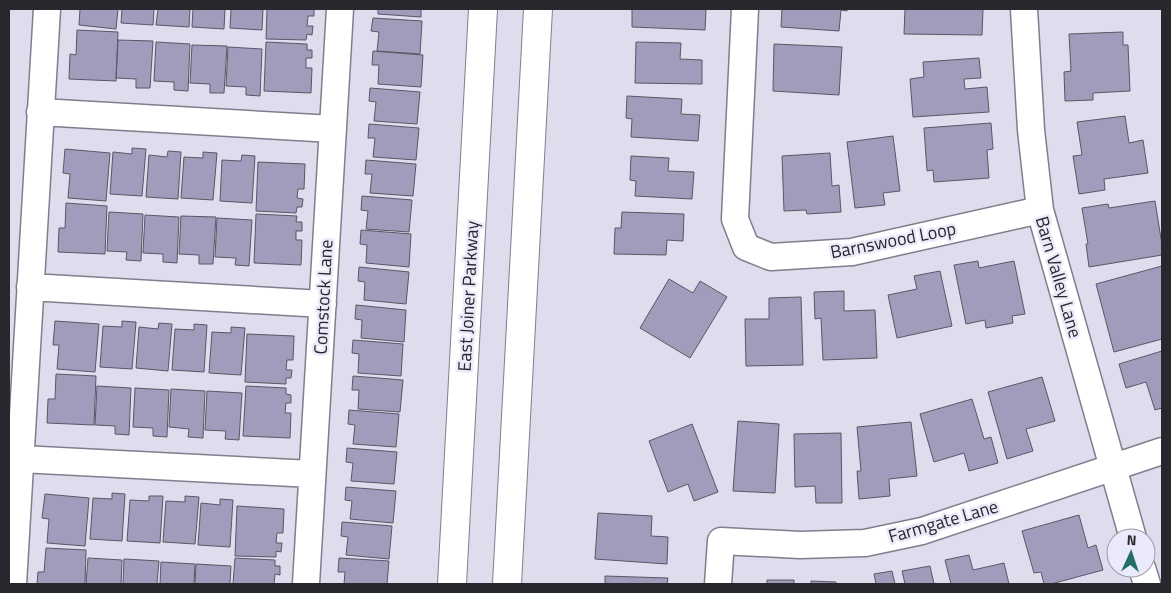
<svg xmlns="http://www.w3.org/2000/svg" width="1171" height="593" font-family="'Titillium Web',sans-serif">
<rect width="100%" height="100%" fill="#dedded"/>
<!-- building -->
<path fill="#a09cbc" stroke="#585764" d="M80,9H118L116,29L79,25Z
M122,9H154L153,25L121,23Z
M158,9H190L189,27L156,25Z
M193,9H225L224,29L192,27Z
M231,9H263L262,30L230,28Z
M267,9H314V16H308L307,26H313L312,35L307,34L306,40L266,39Z
M378,9H421V17L378,14Z
M632,9H706L705,30L632,27Z
M782,9H847V11L841,10L839,31L781,27Z
M905,9H983L982,35L904,34Z
M373,18L422,21L420,54L377,51L379,32L371,31Z
M77,30L118,32L116,81L69,79L70,54L76,55Z
M1123,32V45H1128L1130,91L1093,93V100L1065,101L1064,72L1071,71L1069,34Z
M118,40L153,41L150,88H136V79L116,78Z
M156,42L190,44L188,91L174,90V82L154,81Z
M266,42L307,44V50H312V58H306V68H312L311,93L264,91Z
M636,42L681,43L680,59L702,60V84L635,83Z
M774,44L842,47L839,95L773,91Z
M192,45L227,46L224,93H210V84L190,83Z
M228,47L262,49L260,96L246,95V87L226,86Z
M373,51L423,55L421,87L378,84L379,65H372Z
M979,58L981,78L964,79L965,89L987,87L989,112L913,117L910,79L924,77L923,62Z
M370,88L420,92L417,124L374,121L376,102L369,101Z
M627,96L682,99L681,114L700,115L698,141L631,137L632,119L626,118Z
M1125,116L1129,143L1143,140L1148,173L1104,179L1105,190L1079,194L1073,156L1082,155L1077,122Z
M991,123L993,149L987,150L989,178L934,182L933,170L927,171L924,128Z
M369,124L419,128L416,160L373,157L375,138H368Z
M893,136L900,191L883,193L885,205L855,208L847,142Z
M132,148L146,149L142,196L110,194L113,152L132,154Z
M65,149L110,153L106,201L68,198L70,174L63,173Z
M168,151L181,152L178,199L146,197L149,155L167,157Z
M203,152L217,153L213,200L181,198L184,157L203,158Z
M830,153L832,186L839,185L841,212L807,214L806,210L784,211L782,156Z
M242,155L255,156L252,203L220,201L222,160L241,161Z
M631,156L669,158L668,171L694,172L692,199L635,196L636,181L630,180Z
M366,160L416,164L413,196L370,193L372,174H365Z
M258,162L305,164L304,189H298L297,198L303,199L302,207H297L296,213L256,211Z
M362,196L412,200L409,232L366,229L368,211L361,210Z
M1155,201L1162,245V255L1089,267L1086,244H1088L1082,208L1108,204L1109,208Z
M66,203L107,206L105,254L58,252L59,228H65Z
M109,212L143,214L141,261L126,260L127,252L107,251Z
M622,212L684,214L683,241L667,240L666,255L614,254L615,228H621Z
M256,214L297,216L296,222H302V231H296V240H302L301,265L254,263Z
M145,215L179,217L177,263L163,262V254L143,253Z
M181,216L216,217L213,264H199V255L179,254Z
M217,218L252,220L249,266L235,265L236,258L215,257Z
M361,230L411,234L409,267L366,263L367,245L360,244Z
M978,261L979,268L1014,261L1025,314L1012,316L1013,323L986,328L985,320L966,324L954,265Z
M1162,266V339L1114,352L1096,284Z
M359,267L409,272L406,304L364,300L365,282L358,281Z
M940,271L952,326L897,338L888,295L917,289L914,276Z
M669,279L693,293L700,281L727,297L690,358L640,328Z
M844,291V311L875,310L877,358L823,360L821,318L815,319L814,292Z
M801,297L803,365L746,366L745,319H769V298Z
M356,305L406,310L404,342L361,338L362,320L355,319Z
M55,321L99,324L95,372L57,369L59,345H53Z
M122,321L136,322L132,369L100,367L103,326L122,327Z
M159,323L172,324L168,371L136,368L139,327L158,329Z
M194,324L207,325L204,372L172,370L175,329L194,330Z
M231,327L245,328L241,375L209,373L212,332L231,333Z
M247,334L294,336L293,360H287L286,370H292L291,378H286V384L245,382Z
M353,340L403,344L401,376L358,373L359,354L352,353Z
M1162,351V408L1155,410L1146,382L1126,388L1119,364Z
M56,374L96,376L94,425L47,423L48,399H55Z
M353,376L403,380L400,412L358,409L359,390H352Z
M1042,377L1055,421L1026,429L1033,451L1007,459L988,392Z
M97,386L131,388L129,435L115,434V426L95,425Z
M246,386L286,388V394L291,395V403H286L285,413H291L290,438L243,436Z
M135,388L169,390L167,437L153,436V428L133,427Z
M171,389L205,391L203,438L188,437L189,429L169,427Z
M207,391L242,393L239,440L225,439L226,431L205,430Z
M972,399L984,439L991,437L998,463L969,471L964,453L934,462L920,414Z
M349,410L399,414L396,447L353,444L355,425L348,424Z
M738,421L779,424L775,493L733,491Z
M911,422L917,476L889,479L890,496L859,499L857,471H861L857,427Z
M692,424L718,492L694,501L688,484L668,492L649,441Z
M841,433L842,503H816L815,486L795,487L794,434Z
M347,448L397,452L394,484L351,481L353,463L346,462Z
M346,487L396,491L393,523L350,519L352,501L345,500Z
M112,493L125,494L122,541L90,539L93,498L112,499Z
M45,494L89,498L85,546L47,543L49,519L42,518Z
M149,496H163L160,543L127,541L130,500L149,501Z
M185,496L199,497L195,544L163,542L166,501L185,502Z
M220,499L233,500L230,547L198,545L201,503L220,505Z
M237,506L284,509L283,533H277L276,543H282L281,552L276,551V557L235,556Z
M598,513L652,516L651,536L668,537L667,564L595,559Z
M1079,515L1088,548L1096,545L1103,570L1051,584H1044L1041,572L1034,573L1022,531Z
M342,522L392,526L389,559L346,555L348,537L341,536Z
M46,548L86,550L85,584H37L38,572H44Z
M969,555L973,570L1004,563L1009,584H951L945,560Z
M88,558L122,560L121,584H86Z
M235,558L275,560V566H280V575L275,574L274,584H277H233Z
M339,558L389,561L387,584H344L345,572H338Z
M124,559L159,561L157,584H123Z
M161,562L195,564L194,584H160Z
M196,564L231,566L230,584H195Z
M930,566L934,584H905L902,571Z
M892,571L895,584H876L874,574Z
M605,576L668,578L667,584H605Z
M767,580H794V584H767Z
M811,581L836,582V584H811Z"/>
<g fill="none" stroke-linecap="round" stroke-linejoin="round">
<!-- minor casing -->
<g stroke="#7f7e8c" stroke-width="29">
<path id="minor" d="M745,9L735,219L746,247L771,257L852,252L1040,210
M1024,9L1031,130L1040,210L1133,538
M40,112L333,129
M30,287L323,304
M21,459L312,474
M1142,568L1147,584
M13,584L47,9
M306,584L340,9
M718,584L721,541L800,545L865,543L922,531L1162,451"/>
</g>
<!-- secondary casing -->
<g stroke="#7f7e8c" stroke-width="30">
<path id="secondary" d="M452,584L483,9
M507,584L538,9"/>
</g>
<!-- minor -->
<use href="#minor" stroke="#fff" stroke-width="26"/>
<!-- secondary -->
<use href="#secondary" stroke="#fff" stroke-width="28"/>
</g>
<g text-anchor="middle" dominant-baseline="central" stroke-width="5" stroke-linejoin="round" paint-order="stroke">
<!-- street labels -->
<g font-size="18" fill="#28272d" stroke="#ebeafa">
<text transform="translate(893 240) rotate(-11)">Barnswood Loop</text>
<text transform="translate(1059 277) rotate(74)">Barn Valley Lane</text>
<text transform="translate(468 296) rotate(-87)">East Joiner Parkway</text>
<text transform="translate(323 297) rotate(-87)">Comstock Lane</text>
<text transform="translate(943 521) rotate(-16)">Farmgate Lane</text>
</g>
</g>
<!-- border -->
<rect width="1171" height="593" fill="none" stroke="#28272d" stroke-width="20"/>
<!-- north arrow -->
<g transform="translate(1131 553) rotate(3)"><circle r="24" fill="#ebeafa" stroke="#9d9ca8"/>
<path d="M0-4L9 19L0 12L-9 19Z" fill="#266f68"/>
<text y="-8" font-size="14" font-weight="bold" text-anchor="middle" fill="#28272d">N</text>
</g>
</svg>
